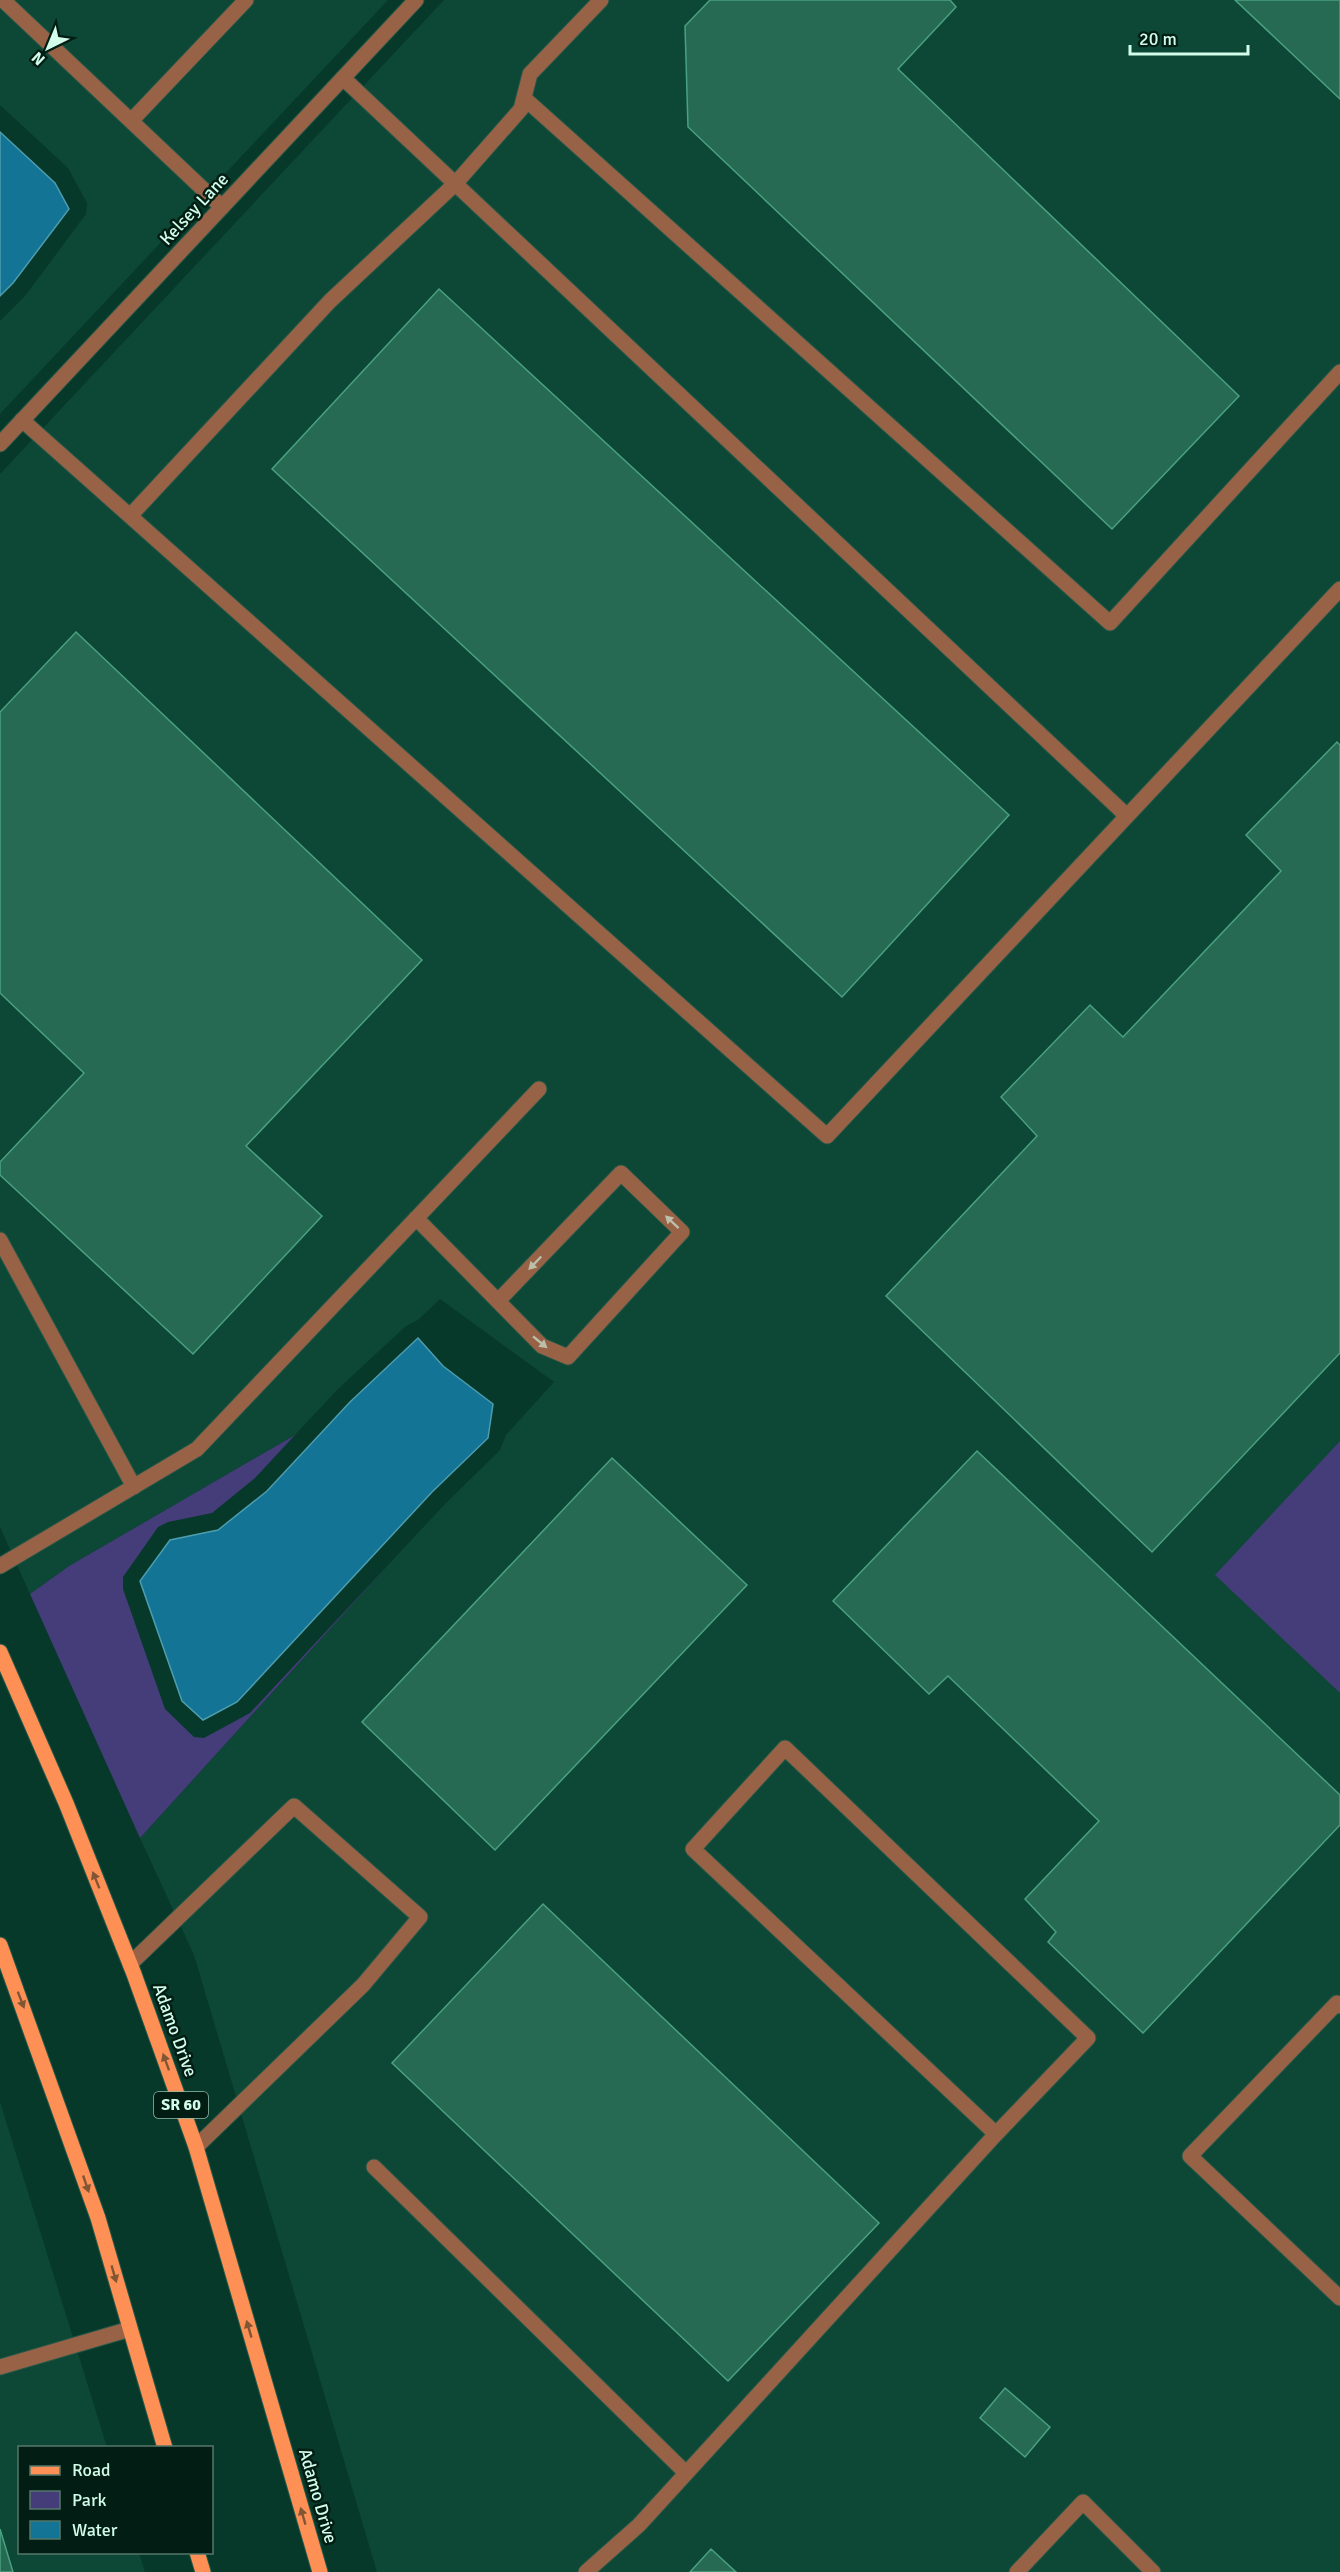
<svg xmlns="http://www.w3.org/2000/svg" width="1340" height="2572" font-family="Signika,sans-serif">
<rect width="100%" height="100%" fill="#063929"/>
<!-- built -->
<path fill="#0d4735" d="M0,0H388L0,414V321L25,296L86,214L87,203L68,168L0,105Z
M444,0H1340V1441L1216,1575L1340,1693V2572H377L194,1955L140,1838L388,1565L445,1504L500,1450L506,1435L554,1382L440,1299L418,1320L406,1326L338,1389L295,1435L69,1566L30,1594L0,1527V474Z
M0,2102L107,2447L20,2448V2552L139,2553L145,2572H0Z"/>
<!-- green -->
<path fill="#453d79" d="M295,1435L255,1478L212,1513L168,1522L158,1527L123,1577V1589L165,1709L194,1737L204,1738L250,1713L388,1565L140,1838L30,1594L69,1566Z
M1340,1441V1693L1215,1575Z"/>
<!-- water -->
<path fill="#137495" stroke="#4d9daf" stroke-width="1.5" d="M0,132L55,183L69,209L13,283L0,296Z
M418,1338L443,1366L493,1404L488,1438L432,1492L237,1702L203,1720L182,1701L140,1581L170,1540L218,1530L267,1491L350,1402Z"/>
<!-- building -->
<path fill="#266a53" stroke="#49a181" stroke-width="1.5" d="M710,0H950L956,7L898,69L1239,396L1112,529L688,127L685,26Z
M1235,0H1340V99Z
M439,289L1009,815L842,997L272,469Z
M76,632L422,960L246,1146L322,1216L193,1354L0,1175V1162L84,1073L0,993V712Z
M1337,742L1340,745V1353L1152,1552L886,1296L1037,1136L1001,1097L1090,1005L1123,1037L1281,871L1246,835Z
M977,1451L1340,1795V1825L1143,2033L1048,1942L1056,1932L1025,1899L1099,1821L948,1676L929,1694L833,1601Z
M612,1458L747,1585L495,1850L362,1722Z
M543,1904L879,2223L728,2381L392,2063Z
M1005,2388L1050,2427L1025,2457L980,2418Z
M0,2529L13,2572H0Z
M711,2549L736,2572H690Z"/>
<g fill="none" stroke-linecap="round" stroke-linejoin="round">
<!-- service casing -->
<g stroke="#275848" stroke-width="17">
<path id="service" d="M3,0L131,121
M343,78L1127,816
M524,98L1110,623L1340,372
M222,207L131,121L246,0
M22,420L827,1136L1340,589
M130,516L330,301L455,184L521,109L530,74L601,0
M416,1218L542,1346L568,1357L682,1232L621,1173L498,1301
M0,1240L134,1487
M0,1566L197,1449L539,1089
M130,1964L294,1806L420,1917L363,1985L196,2147
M1340,2006L1337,2003L1190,2156L1340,2298
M374,2167L686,2473
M0,2367L130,2329
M586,2572L639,2525L996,2134L1088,2038L785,1748L693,1849L996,2134
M1017,2572L1083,2502L1153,2572"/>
</g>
<!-- minor casing -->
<g stroke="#275848" stroke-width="17">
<path id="minor" d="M0,444L416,0"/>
</g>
<!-- primary casing -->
<g stroke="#275848" stroke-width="17">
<path id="primary" d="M0,1652L66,1803L134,1974L196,2147L320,2572
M0,1945L98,2218L165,2448
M197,2552L203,2572"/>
</g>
<!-- service -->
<use href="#service" stroke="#986247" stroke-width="15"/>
<!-- minor -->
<use href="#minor" stroke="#986247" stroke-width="15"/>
<!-- primary -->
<use href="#primary" stroke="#ff9055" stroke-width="15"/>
</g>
<!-- one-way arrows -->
<defs><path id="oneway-solid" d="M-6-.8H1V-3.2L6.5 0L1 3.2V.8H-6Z" transform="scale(1.5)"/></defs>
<g fill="#bbbfa9">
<use href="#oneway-solid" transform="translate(672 1222) rotate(-137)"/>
<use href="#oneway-solid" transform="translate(535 1263) rotate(134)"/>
<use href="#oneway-solid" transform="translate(540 1342) rotate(39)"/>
</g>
<g fill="#805634">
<use href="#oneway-solid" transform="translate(96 1880) rotate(-112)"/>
<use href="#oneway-solid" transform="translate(21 2000) rotate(69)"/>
<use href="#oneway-solid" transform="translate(166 2062) rotate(-110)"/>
<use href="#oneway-solid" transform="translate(86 2184) rotate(71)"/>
<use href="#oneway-solid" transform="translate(114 2274) rotate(74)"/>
<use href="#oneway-solid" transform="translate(249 2329) rotate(-106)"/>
<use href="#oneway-solid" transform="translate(303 2516) rotate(-106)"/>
</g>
<g text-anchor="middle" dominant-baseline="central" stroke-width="5" stroke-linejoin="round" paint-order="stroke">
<!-- shield labels -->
<rect fill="#021d14" stroke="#94baaa" stroke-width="1.5" x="154" y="2092" width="54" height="26" rx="4.5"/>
<g font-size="16" font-weight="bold" fill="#d3fdeb">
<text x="181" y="2105">SR 60</text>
</g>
<!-- street labels -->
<g font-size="18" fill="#d3fdeb" stroke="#021d14">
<text transform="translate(194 209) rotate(-47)">Kelsey Lane</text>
<text transform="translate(175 2030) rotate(70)">Adamo Drive</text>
<text transform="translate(318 2496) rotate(74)">Adamo Drive</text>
</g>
</g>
<!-- legend -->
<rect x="18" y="2446" width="195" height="108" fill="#021d14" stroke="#56776a" stroke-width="1.5"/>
<rect x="30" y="2466" width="30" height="9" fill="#ff9055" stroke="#56776a" stroke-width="1.5"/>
<text x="72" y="2476" font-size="18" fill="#d3fdeb">Road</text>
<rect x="30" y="2491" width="30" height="18" fill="#453d79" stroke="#56776a" stroke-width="1.5"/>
<text x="72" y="2506" font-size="18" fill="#d3fdeb">Park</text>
<rect x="30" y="2521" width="30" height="18" fill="#137495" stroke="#56776a" stroke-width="1.5"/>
<text x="72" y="2536" font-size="18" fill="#d3fdeb">Water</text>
<!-- north arrow -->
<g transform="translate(48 48) rotate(223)" stroke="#021d14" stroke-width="4.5" paint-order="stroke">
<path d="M0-4.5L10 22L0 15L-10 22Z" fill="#d3fdeb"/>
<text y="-9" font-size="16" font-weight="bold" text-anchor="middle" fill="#d3fdeb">N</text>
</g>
<!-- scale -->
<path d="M1130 45v9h118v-9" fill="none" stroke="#d3fdeb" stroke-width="3"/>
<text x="1139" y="45" font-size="18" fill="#d3fdeb" stroke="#021d14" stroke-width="4.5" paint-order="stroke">20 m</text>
</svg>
